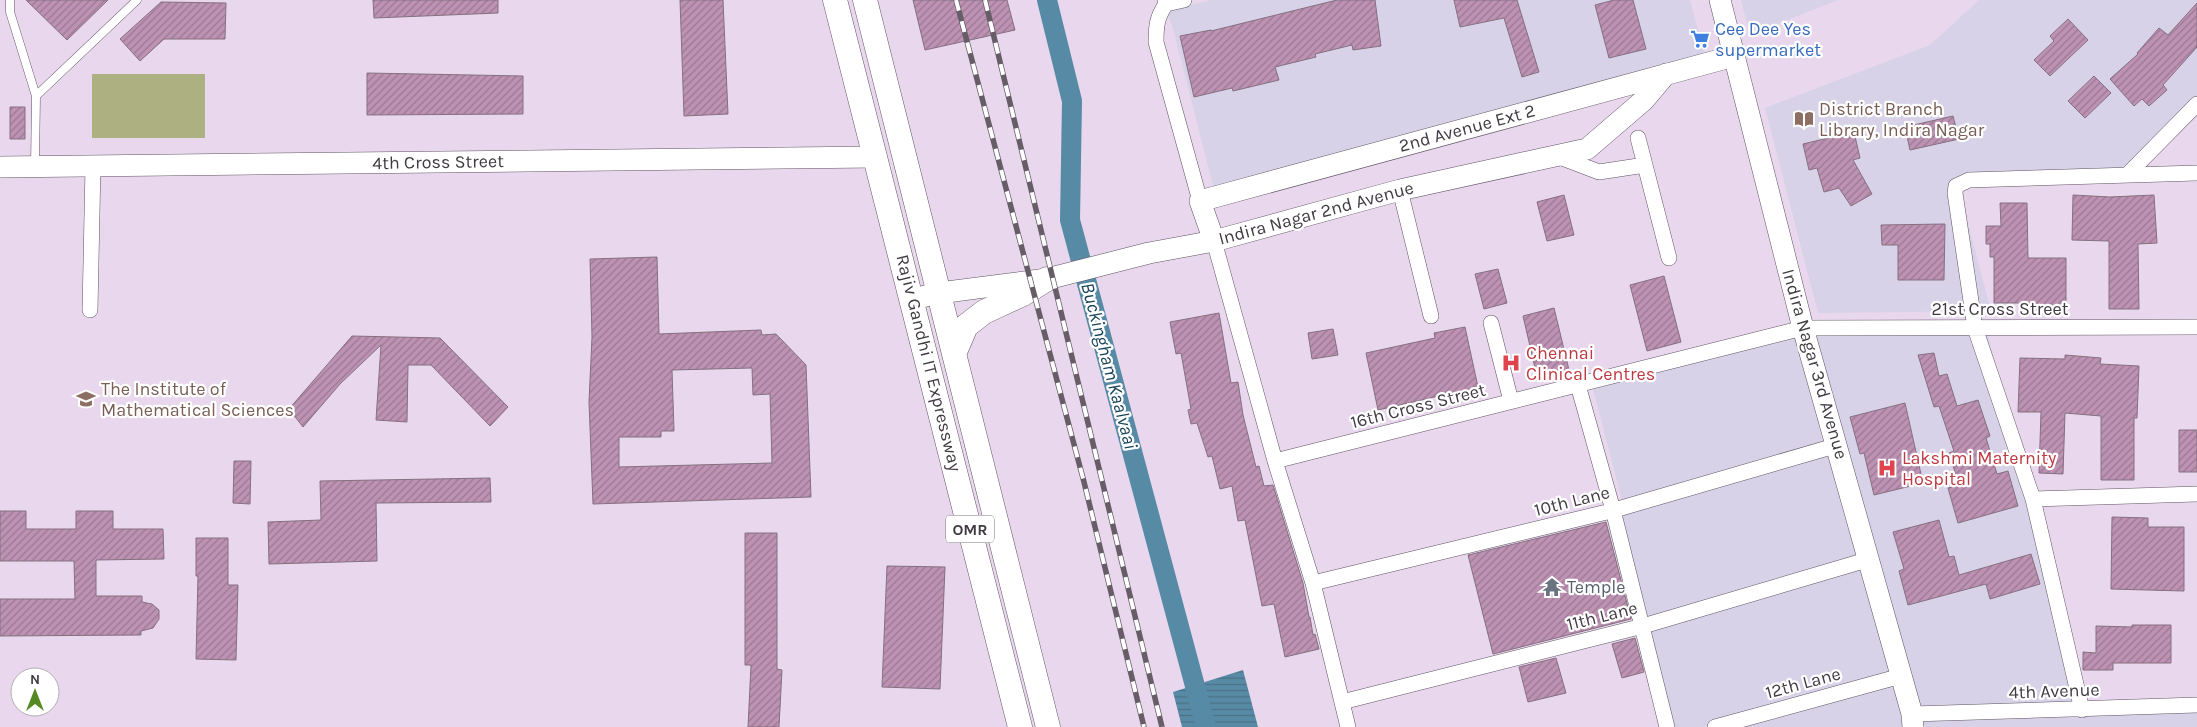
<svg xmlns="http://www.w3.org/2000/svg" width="2197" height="727" font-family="Karla,sans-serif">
<defs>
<pattern id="water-rules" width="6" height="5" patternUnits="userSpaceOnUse" patternTransform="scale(1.25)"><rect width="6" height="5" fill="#578aa5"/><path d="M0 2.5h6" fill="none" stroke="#4a7288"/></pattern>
<pattern id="building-hatch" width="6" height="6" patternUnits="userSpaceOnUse" patternTransform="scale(1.25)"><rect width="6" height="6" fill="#bd92b3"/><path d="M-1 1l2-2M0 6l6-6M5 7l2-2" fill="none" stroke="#9b7893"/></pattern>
</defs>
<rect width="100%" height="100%" fill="#e9d8ed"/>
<!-- commercial -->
<path fill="#d7d2e7" d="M1211,0H1690L1705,56L1214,190L1173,28L1166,11Z
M1741,0H1838L1750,35Z
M1979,0H2197V101L2124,170L1956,178L1991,311L1818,313L1765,108L1930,45Z
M1987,330L2076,703L1913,706L1812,332Z
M1795,335L1823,441L1622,500L1593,389Z
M1835,448L1866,559L1646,623L1615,512Z
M1870,559L1912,714L2197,705V727H1667L1643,626Z"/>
<!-- pitch -->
<path fill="#adb182" d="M92,74H205V138H92Z"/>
<!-- water -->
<path fill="url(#water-rules)" d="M1243,670L1258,727H1182L1173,692Z"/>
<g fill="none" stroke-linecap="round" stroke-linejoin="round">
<!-- canal -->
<path stroke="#578aa5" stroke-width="20" d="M1047,0L1072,101L1070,220L1206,727"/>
</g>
<!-- building -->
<path fill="url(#building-hatch)" stroke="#84707f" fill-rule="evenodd" d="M26,0H108L67,40Z
M373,0H498V13L374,18Z
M680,0H723L728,114L684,116Z
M913,0H1007L1015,30L925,50Z
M1337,0H1375L1381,46L1353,50L1352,45L1315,54L1316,57L1275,67L1279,80L1233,91L1232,88L1194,97L1180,36L1211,30V31Z
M1454,0H1517L1539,72L1522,77L1504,18L1460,27Z
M1614,0H1633L1646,49L1609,58L1595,5Z
M161,2L226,3L225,39H164L140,61L120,39Z
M2197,3V47L2163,85L2167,90L2149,106L2142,99L2134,106L2110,79L2138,54L2137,53L2159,28L2168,35Z
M2068,19L2088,40L2050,76L2034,60L2054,41L2050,36Z
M367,73L523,76V114L367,115Z
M2094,76L2111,93L2085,118L2068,101Z
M10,107H25V139H10Z
M1953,116L1959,139L1910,150L1905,127Z
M1854,132L1860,158L1853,160L1872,194L1851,206L1839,188L1824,192L1817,168L1809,170L1803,144Z
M1564,195L1574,235L1547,241L1537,202Z
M2073,195L2110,197L2154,195L2157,243L2138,244L2139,309H2109V241L2072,240Z
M2000,203H2027L2028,258H2066V310H2034V303H1994V257H1990V244H1986V226H2001Z
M1945,224L1944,280H1898V245H1882L1881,225Z
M657,257L659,334L761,330L762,335L776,334L806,365L811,497L593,504L589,402L592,337L590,259ZM752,368L753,395L770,394L772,463L619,467V437H661V431H674L672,370Z
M1498,269L1507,303L1484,309L1475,274Z
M1664,276L1681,342L1647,351L1630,285Z
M1554,308L1570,374L1538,381L1523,316Z
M1219,313L1231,383L1238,382L1243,415L1256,467L1259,466L1264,486L1273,485L1303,583L1309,617H1310L1313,635L1315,634L1319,649L1285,657L1274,604L1262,606L1245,520L1238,521L1232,486L1220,489L1212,456L1208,457L1197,423L1191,424L1188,410L1191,409L1181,353L1176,354L1170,322Z
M1465,327L1478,387L1378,410L1366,353L1435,338L1434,333Z
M1333,329L1338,355L1312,359L1308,333Z
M352,336L440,338L508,407L490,426L431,365H408L407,422L376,420L381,345L340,384L303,427L289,409Z
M1934,353L1939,376L1947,374L1957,406L1978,400L1990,436L1986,438L1997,474L2008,471L2018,506L1958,523L1948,488L1959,485L1949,453L1954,451L1939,406L1934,407L1918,355Z
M2065,355L2101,358L2100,364L2139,366L2137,418H2134V480H2101V416L2065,413L2063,474L2039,473L2041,412H2018L2020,358L2065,359Z
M1905,403L1923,483L1874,495L1864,453L1860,454L1850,417Z
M2179,430H2197V472H2179Z
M234,461H251L250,504L233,503Z
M490,478L491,502L376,503L377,561L269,564L268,522L321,520L320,481Z
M0,511H26V529H76V511H113V529H163L164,559L96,560V596H142V602L152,604L159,610V619L153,628L141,631V635L0,636V599H75L74,561H0Z
M2112,517L2148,518V527H2184V591L2111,589Z
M1939,520L1949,557L1954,556L1959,575L2031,554L2040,584L1990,599L1986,584L1908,605L1899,571L1904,569L1893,532Z
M1606,522L1631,619L1493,654L1468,555Z
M745,533H777V669L782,670L779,727H748L751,665H745Z
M196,538H228V585H238L236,660L196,659L198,576H196Z
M887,566L945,567L940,689L882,687Z
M2132,625H2171V663H2113V670H2083V652L2096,653V626L2132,627Z
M1635,638L1644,672L1622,678L1612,644Z
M1556,658L1566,693L1528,702L1519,667Z"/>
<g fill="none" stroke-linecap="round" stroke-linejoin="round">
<!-- lane casing -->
<g stroke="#605263" stroke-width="9">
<path id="lane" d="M10,0V12L36,96L35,165
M36,96L137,0"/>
</g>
<!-- street casing -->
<g stroke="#605263" stroke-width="16">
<path id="street" d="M1165,0L1166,4C1157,17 1156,26 1156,42L1200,201
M1166,4L1184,0
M1638,138L1669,258
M1557,156L1599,172L1645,165
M2128,174L2197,104
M1400,190L1431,316
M1214,241L1275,461L1313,583L1348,727
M90,310L93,166
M1491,323L1511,401
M1578,385L1613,510L1667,727
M1275,461L1803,328L2197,327
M2033,499L2197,494
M1313,583L1611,511L1838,445
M1342,702L1643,626L1870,559
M2082,710L2033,499L1975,328L1955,193L1956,186L1969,180L2197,173
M1912,714L2197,705
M1715,727L1901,676"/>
</g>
<!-- secondary casing -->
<g stroke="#605263" stroke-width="22">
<path id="secondary" d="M1720,0L1803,328L1912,714L1913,727
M0,167L876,157
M1214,241L1200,201L1734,56
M913,299L939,293L1047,279L1149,253L1214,241L1400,190L1587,149L1644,100L1666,74"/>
</g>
<!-- primary casing -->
<g stroke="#605263" stroke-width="25">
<path id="primary" d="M835,0L1020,727
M865,0L1048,727
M954,354L966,326L984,312L1023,294L1047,279"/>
</g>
<!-- lane -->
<use href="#lane" stroke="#fff" stroke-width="8"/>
<!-- street -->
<use href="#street" stroke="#fff" stroke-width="15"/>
<!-- secondary -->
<use href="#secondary" stroke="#fff" stroke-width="21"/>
<!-- primary -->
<use href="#primary" stroke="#fff" stroke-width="24"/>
<!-- rail casing -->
<g stroke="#665d67" stroke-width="5.5">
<path id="rail" d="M956,0L1084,482L1144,727
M985,0L1162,727"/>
</g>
<!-- rail -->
<use href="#rail" stroke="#fff" stroke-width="4" stroke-dasharray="11" stroke-linecap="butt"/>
</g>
<!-- icons -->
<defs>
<g id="supermarket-bare" transform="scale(1.5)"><path d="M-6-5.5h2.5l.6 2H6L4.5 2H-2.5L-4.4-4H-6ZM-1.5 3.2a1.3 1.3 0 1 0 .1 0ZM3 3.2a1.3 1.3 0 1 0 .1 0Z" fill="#3f7fe0" stroke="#fff" stroke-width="2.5" paint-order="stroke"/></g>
<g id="library-bare" transform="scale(1.5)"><path d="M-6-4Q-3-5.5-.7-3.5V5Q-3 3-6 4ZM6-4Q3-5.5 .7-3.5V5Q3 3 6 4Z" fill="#8d6e63" stroke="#fff" stroke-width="2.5" paint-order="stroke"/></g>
<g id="hospital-bare" transform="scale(1.5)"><path d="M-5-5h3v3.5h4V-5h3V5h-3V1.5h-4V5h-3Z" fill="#e0444e" stroke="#fff" stroke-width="2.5" paint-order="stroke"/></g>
<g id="university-bare" transform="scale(1.5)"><path d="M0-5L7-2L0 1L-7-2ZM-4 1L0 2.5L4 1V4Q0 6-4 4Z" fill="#8d6e63" stroke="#fff" stroke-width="2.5" paint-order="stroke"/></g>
<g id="temple-bare" transform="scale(1.5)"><path d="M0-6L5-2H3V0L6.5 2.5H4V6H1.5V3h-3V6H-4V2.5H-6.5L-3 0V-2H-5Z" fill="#6b7280" stroke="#fff" stroke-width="2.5" paint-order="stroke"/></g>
</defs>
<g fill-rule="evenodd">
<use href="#supermarket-bare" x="1700" y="39"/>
<use href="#library-bare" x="1804" y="119"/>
<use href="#hospital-bare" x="1511" y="363"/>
<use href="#university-bare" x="86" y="399"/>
<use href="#hospital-bare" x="1887" y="468"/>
<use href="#temple-bare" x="1552" y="587"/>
</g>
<g text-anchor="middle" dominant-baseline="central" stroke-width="4.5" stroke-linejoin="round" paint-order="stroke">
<!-- shield labels -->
<rect fill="#fff" stroke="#7a757b" stroke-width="1" x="946" y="515.5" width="48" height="27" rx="4"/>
<g font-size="16" font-weight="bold" fill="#413a42">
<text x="970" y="529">OMR</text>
</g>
<!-- shop labels -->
<g font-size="18" fill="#366cbe" stroke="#fff" text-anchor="start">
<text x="1715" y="29">Cee Dee Yes<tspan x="1715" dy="21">supermarket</tspan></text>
</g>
<!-- education labels -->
<g font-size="18" fill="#785e54" stroke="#fff" text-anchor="start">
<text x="1819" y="109">District Branch<tspan x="1819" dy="21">Library, Indira Nagar</tspan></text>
<text x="101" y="389">The Institute of<tspan x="101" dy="21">Mathematical Sciences</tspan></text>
</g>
<!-- street labels -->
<g font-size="18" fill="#413a42" stroke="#fff">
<text transform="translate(1467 128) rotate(-15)">2nd Avenue Ext 2</text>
<text transform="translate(438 162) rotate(-1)">4th Cross Street</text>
<text transform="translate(1316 213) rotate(-15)">Indira Nagar 2nd Avenue</text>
<text x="2000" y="309">21st Cross Street</text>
<text transform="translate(929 363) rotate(76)">Rajiv Gandhi IT Expressway</text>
<text transform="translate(1815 364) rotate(74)">Indira Nagar 3rd Avenue</text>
<text transform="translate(1418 406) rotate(-14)">16th Cross Street</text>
<text transform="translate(1572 501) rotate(-14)">10th Lane</text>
<text transform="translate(1602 616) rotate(-14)">11th Lane</text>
<text transform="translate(1803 683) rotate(-15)">12th Lane</text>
<text transform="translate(2054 691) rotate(-2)">4th Avenue</text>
</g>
<!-- health labels -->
<g font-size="18" fill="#be3a42" stroke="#fff" text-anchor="start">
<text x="1526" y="353">Chennai<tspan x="1526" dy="21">Clinical Centres</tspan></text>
<text x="1902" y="458">Lakshmi Maternity<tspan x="1902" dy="21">Hospital</tspan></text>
</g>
<!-- worship labels -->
<g font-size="18" fill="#5b616d" stroke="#fff" text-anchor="start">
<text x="1567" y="587">Temple</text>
</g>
<!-- water labels -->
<g font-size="19" font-style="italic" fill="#184358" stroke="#fff">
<text transform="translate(1109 366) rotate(75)">Buckingham Kaalvaai</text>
</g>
</g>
<!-- north arrow -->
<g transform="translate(35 692)"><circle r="24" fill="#ffffff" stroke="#b3b0b3"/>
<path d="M0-4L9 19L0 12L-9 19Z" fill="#558921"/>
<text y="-8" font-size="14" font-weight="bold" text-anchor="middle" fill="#413a42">N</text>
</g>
</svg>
